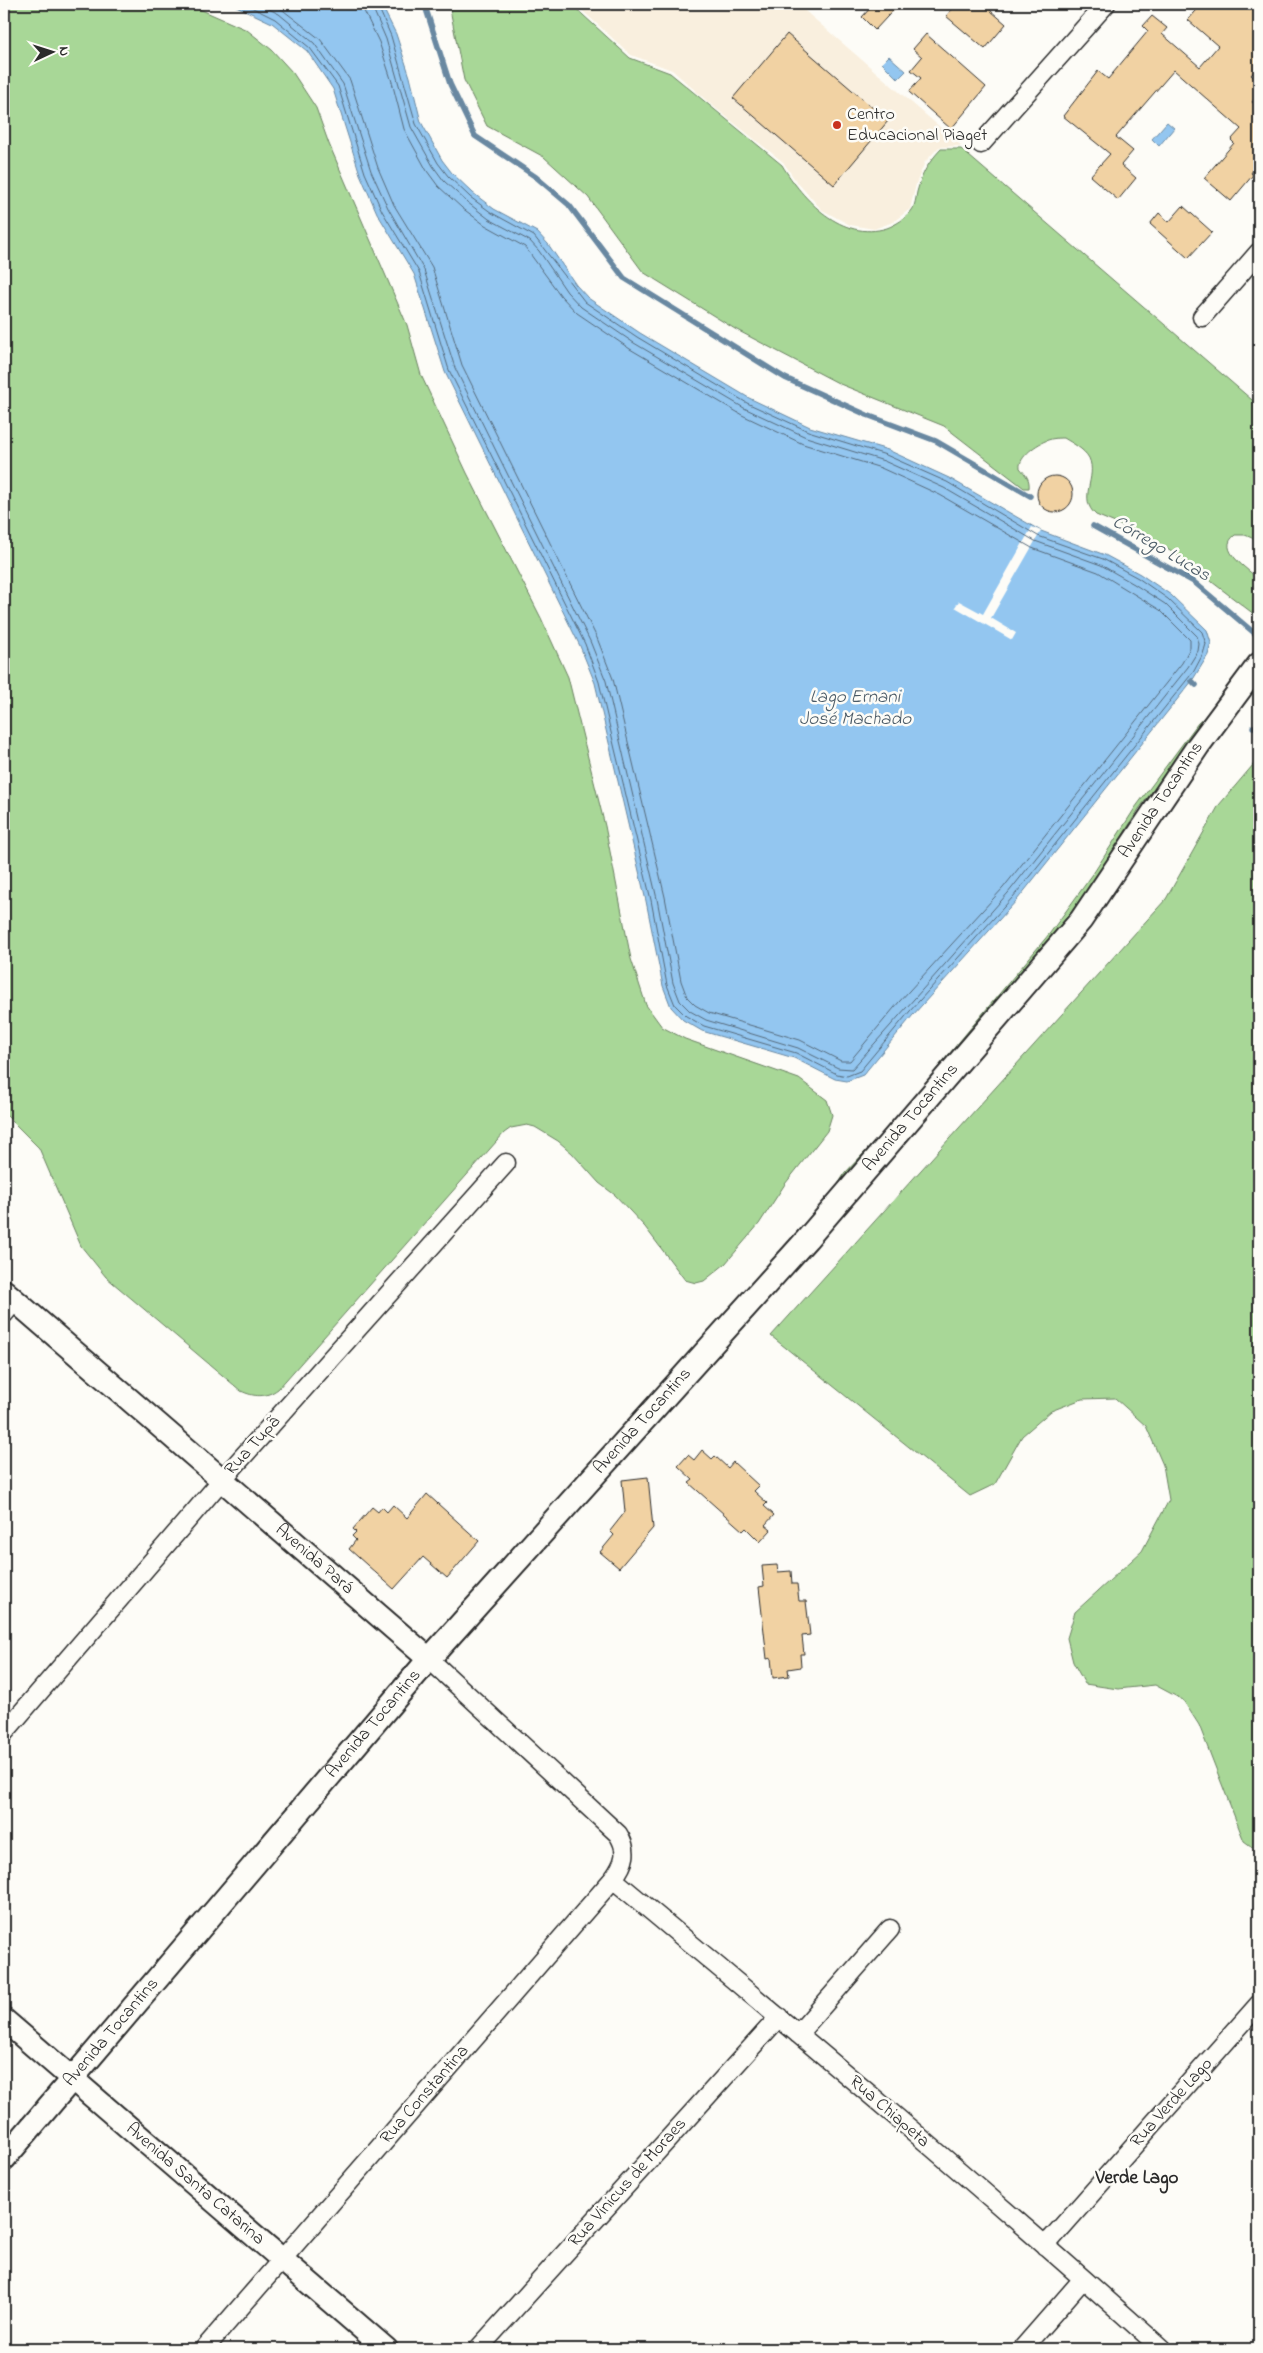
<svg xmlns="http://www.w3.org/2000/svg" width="1263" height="2353" font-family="'Indie Flower',sans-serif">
<rect width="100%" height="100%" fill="#fdfcf7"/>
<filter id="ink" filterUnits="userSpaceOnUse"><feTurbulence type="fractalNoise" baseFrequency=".02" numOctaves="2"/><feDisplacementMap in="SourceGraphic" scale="10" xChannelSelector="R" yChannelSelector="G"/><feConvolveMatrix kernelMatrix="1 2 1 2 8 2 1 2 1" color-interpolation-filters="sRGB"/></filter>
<g filter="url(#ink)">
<!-- built -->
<path fill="#f9efde" d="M575,4H797L962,146L939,147L925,162L916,184L910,209L893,222L874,229L850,225L822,210L796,181L783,162L709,103L672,70L631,55Z"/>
<!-- green -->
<path fill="#a8d797" stroke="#6a8161" d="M4,4H188L247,30L272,50L293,73L316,108L329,144L407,325L421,375L467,473L541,618L568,677L605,826L631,959L646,1005L662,1027L685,1039L799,1079L827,1100L832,1115L827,1131L785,1184L759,1224L725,1264L704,1281L696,1283L685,1280L645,1227L615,1195L599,1183L572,1153L558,1141L535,1127L527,1125L511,1128L504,1133L278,1389C266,1398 254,1397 241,1391L106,1277L81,1246L39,1148L4,1113Z
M449,4H571L630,58L670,73L782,165C803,200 842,242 887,228C895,225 907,218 912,210C915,206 916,197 917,192C922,173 928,163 941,149H961L1259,406V541L1245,535H1235C1215,550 1249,569 1259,580V618L1182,559L1151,538L1096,515C1077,498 1098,478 1089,458C1084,449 1072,443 1064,438C1059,438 1053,438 1048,440C1038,443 1018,457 1020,468C1026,475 1030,479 1029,488H1024L944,426L840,384L735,329L643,272L588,197L544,157L487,126L464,80Z
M1214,709L1139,809L1097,877L1054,936L831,1196L845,1173L884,1132L1050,933L1093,874L1135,808L1198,723Z
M1259,758V1852L1244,1841L1199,1725L1183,1700L1155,1685L1118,1689L1085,1684L1073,1662L1067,1638L1075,1612L1142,1551L1169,1500L1163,1465L1146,1426L1115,1398L1082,1399L1051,1411L1022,1436L995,1484L970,1496L771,1336L1166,899L1219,805Z"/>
<!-- water -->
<path fill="#93c6f0" stroke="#6988a1" d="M232,4H381L396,34L410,77L421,122L442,160L452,173L473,193L494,209L537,232L548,244L576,285L588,298L640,333L749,398L810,427L888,450L949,478L1041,531L1105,555L1140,574L1171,595L1207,630L1211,643L1208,655L1192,681L1017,900L913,1015L863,1075L847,1081L835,1079L794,1058L702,1031L683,1020L671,1007L663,986L646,901L595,683L580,646L445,372L414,274L377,213L360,174L333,89L307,51L272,23Z
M889,56L906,71L898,79L882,63Z
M1167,122L1174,128L1159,146L1152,139Z"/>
<!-- pier -->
<path fill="#fdfcf7" d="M1032,527L1041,531L991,618L1016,633L1012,640L955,607L959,601L983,614Z"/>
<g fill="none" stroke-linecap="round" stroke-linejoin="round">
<!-- shore -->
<path stroke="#55697a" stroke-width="1" d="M245,4L275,19L310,48L338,86L365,173L382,211L419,272L449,370L585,644L599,682L651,900L667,985L675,1005L686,1016L704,1026L796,1053L837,1074L847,1076L860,1071L910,1011L1013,897L1194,671L1203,654L1206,644L1202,632L1168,599L1138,578L1103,559L1038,536L947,482L886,455L808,431L747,403L637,337L585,302L534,236L492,213L470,197L448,176L438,163L416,124L391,36L377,4
M259,4L279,14L314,43L343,84L371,171L388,208L424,270L455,368L590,641L606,681L657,899L673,983L680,1001L690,1011L706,1020L798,1048L838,1068L852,1069L1008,893L1188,667L1198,651L1199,644L1197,636L1165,604L1134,584L1101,565L1035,541L944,488L884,461L806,437L744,408L634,343L581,307L567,292L539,251L530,241L489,219L467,202L444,181L433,166L411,127L386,39L371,4
M275,4L320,39L350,80L378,168L394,205L432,267L462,365L597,638L613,679L665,897L681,981L687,997L695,1005L709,1013L800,1040L841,1061H850L899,1002L1003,888L1182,663L1190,648V640L1160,610L1098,572L1032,548L940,495L881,468L803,444L742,415L630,349L577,313L561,296L525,247L485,225L462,208L438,186L427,171L404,129L392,82L379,42L364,11L363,4"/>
<!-- stream -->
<path stroke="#6988a1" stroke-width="5.5" d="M425,6L450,84L475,136L536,177L569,205L624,278L785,378L867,415L936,441L1030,496
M1093,526L1194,582L1259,637
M1192,681L1196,685
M1253,727H1259"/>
</g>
<!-- building -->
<path fill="#f1d2a3" stroke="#2b2b2b" d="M874,4H899L875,30L862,17Z
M957,4H983L1006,24L985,49L946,16Z
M1202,4H1259V66L1251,75L1259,82V94L1252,102L1259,108V163L1251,173L1253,175L1231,201L1204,178L1234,143L1231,140L1241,129L1174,70L1116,137L1133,151L1121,165L1136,178L1118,200L1090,176L1110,154L1063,116L1098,71L1108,79L1148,31L1143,26L1152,16L1167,28L1162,34L1200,67L1218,46L1188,20Z
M787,34L888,121L834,185L733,98Z
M926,34L986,87L951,129L909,92L921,78L911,70L922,57L913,49Z
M1183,206L1212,232L1188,258L1150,224L1159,213L1169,222Z
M1037 494a18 18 0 1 1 36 0a18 18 0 1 1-36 0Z
M702,1450L712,1459L715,1456L728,1468L733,1462L759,1486L754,1491L767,1503L764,1506L774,1515L765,1525L771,1530L760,1542L746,1528L743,1531L689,1483L693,1480L678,1466L688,1455L694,1460Z
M648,1477L653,1528L619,1568L600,1552L614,1535L610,1531L625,1512L622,1480Z
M427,1494L479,1541L447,1578L423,1557L394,1589L349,1549L356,1540L352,1536L356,1532L353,1529L372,1507L378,1512L382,1507L387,1512L393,1505L407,1518Z
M777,1565L778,1572L791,1571L792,1584H797L799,1601H806L810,1635L802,1636L804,1654H800L801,1667L788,1669L789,1676L773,1678L771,1658L767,1659L759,1587L764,1586L762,1566Z"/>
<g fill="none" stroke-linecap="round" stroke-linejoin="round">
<!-- minor casing -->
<g stroke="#2b2b2b" stroke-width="21">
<path id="minor" d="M981,144L1106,4
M1202,317L1259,252
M4,1314L15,1301
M4,1733L221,1481L506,1163
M613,1879C798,2033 983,2188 1162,2349
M798,2034L890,1929
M1045,2246L1259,2004
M204,2349L613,1879C625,1863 629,1851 618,1834L429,1659
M478,2349L779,2017
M1022,2349L1083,2279"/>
</g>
<!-- tertiary casing -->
<g stroke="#2b2b2b" stroke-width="26">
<g id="tertiary">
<path id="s1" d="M4,1291L429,1659"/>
<path id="s2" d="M4,2020L386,2349"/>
<path id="s3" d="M4,2159L429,1659L807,1239L1081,920L1198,746L1259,664"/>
</g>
</g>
<!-- minor -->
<use href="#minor" stroke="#fdfcf7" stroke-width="18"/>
<!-- tertiary -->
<use href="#tertiary" stroke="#fdfcf7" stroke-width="22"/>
</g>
</g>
<!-- markers -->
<circle fill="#c8321e" stroke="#fdfcf7" stroke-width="2" cx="837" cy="125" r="5"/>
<g text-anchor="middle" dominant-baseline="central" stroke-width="5" stroke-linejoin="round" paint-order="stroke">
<!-- poi labels -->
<g font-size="18" fill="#2b2b2b" stroke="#fdfcf7" text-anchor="start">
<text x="847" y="115">Centro<tspan x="847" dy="21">Educacional Piaget</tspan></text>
</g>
<!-- street labels -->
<g font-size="18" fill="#2b2b2b" stroke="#fdfcf7">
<text stroke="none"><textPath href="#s3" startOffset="1786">Avenida Tocantins</textPath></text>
<text stroke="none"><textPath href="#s3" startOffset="1381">Avenida Tocantins</textPath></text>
<text stroke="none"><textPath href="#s3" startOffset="976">Avenida Tocantins</textPath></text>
<text transform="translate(253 1446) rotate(-48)">Rua Tupã</text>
<text stroke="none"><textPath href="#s1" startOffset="410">Avenida Pará</textPath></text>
<text stroke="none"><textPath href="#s3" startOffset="571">Avenida Tocantins</textPath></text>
<text stroke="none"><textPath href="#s3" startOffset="166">Avenida Tocantins</textPath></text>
<text transform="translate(425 2095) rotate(-49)">Rua Constantina</text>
<text transform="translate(1172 2103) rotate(-48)">Rua Verde Lago</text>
<text transform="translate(889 2112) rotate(41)">Rua Chiapeta</text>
<text transform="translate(628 2183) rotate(-48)">Rua Vinicus de Moraes</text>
<text stroke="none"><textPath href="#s2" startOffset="252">Avenida Santa Catarina</textPath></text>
</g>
<!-- water labels -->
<g font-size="19" font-style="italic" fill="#4a5a66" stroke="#fdfcf7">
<text transform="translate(1161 549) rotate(31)">Córrego Lucas</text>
<text x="855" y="697">Lago Ernani<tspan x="855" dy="22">José Machado</tspan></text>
</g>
<!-- neighbourhood labels -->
<g font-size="19" font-weight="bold" fill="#2b2b2b" stroke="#fdfcf7">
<text x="1137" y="2178">Verde Lago</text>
</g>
</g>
<!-- margin -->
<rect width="1263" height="2353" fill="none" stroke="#fdfcf7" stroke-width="20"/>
<rect x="10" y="10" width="1243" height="2333" fill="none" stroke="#2b2b2b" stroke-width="2" filter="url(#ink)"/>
<!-- north arrow -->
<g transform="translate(52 52) rotate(86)" stroke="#fdfcf7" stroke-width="4" paint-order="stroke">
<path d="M0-4L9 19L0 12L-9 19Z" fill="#2b2b2b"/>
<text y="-8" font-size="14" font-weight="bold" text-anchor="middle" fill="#2b2b2b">N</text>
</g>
</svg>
